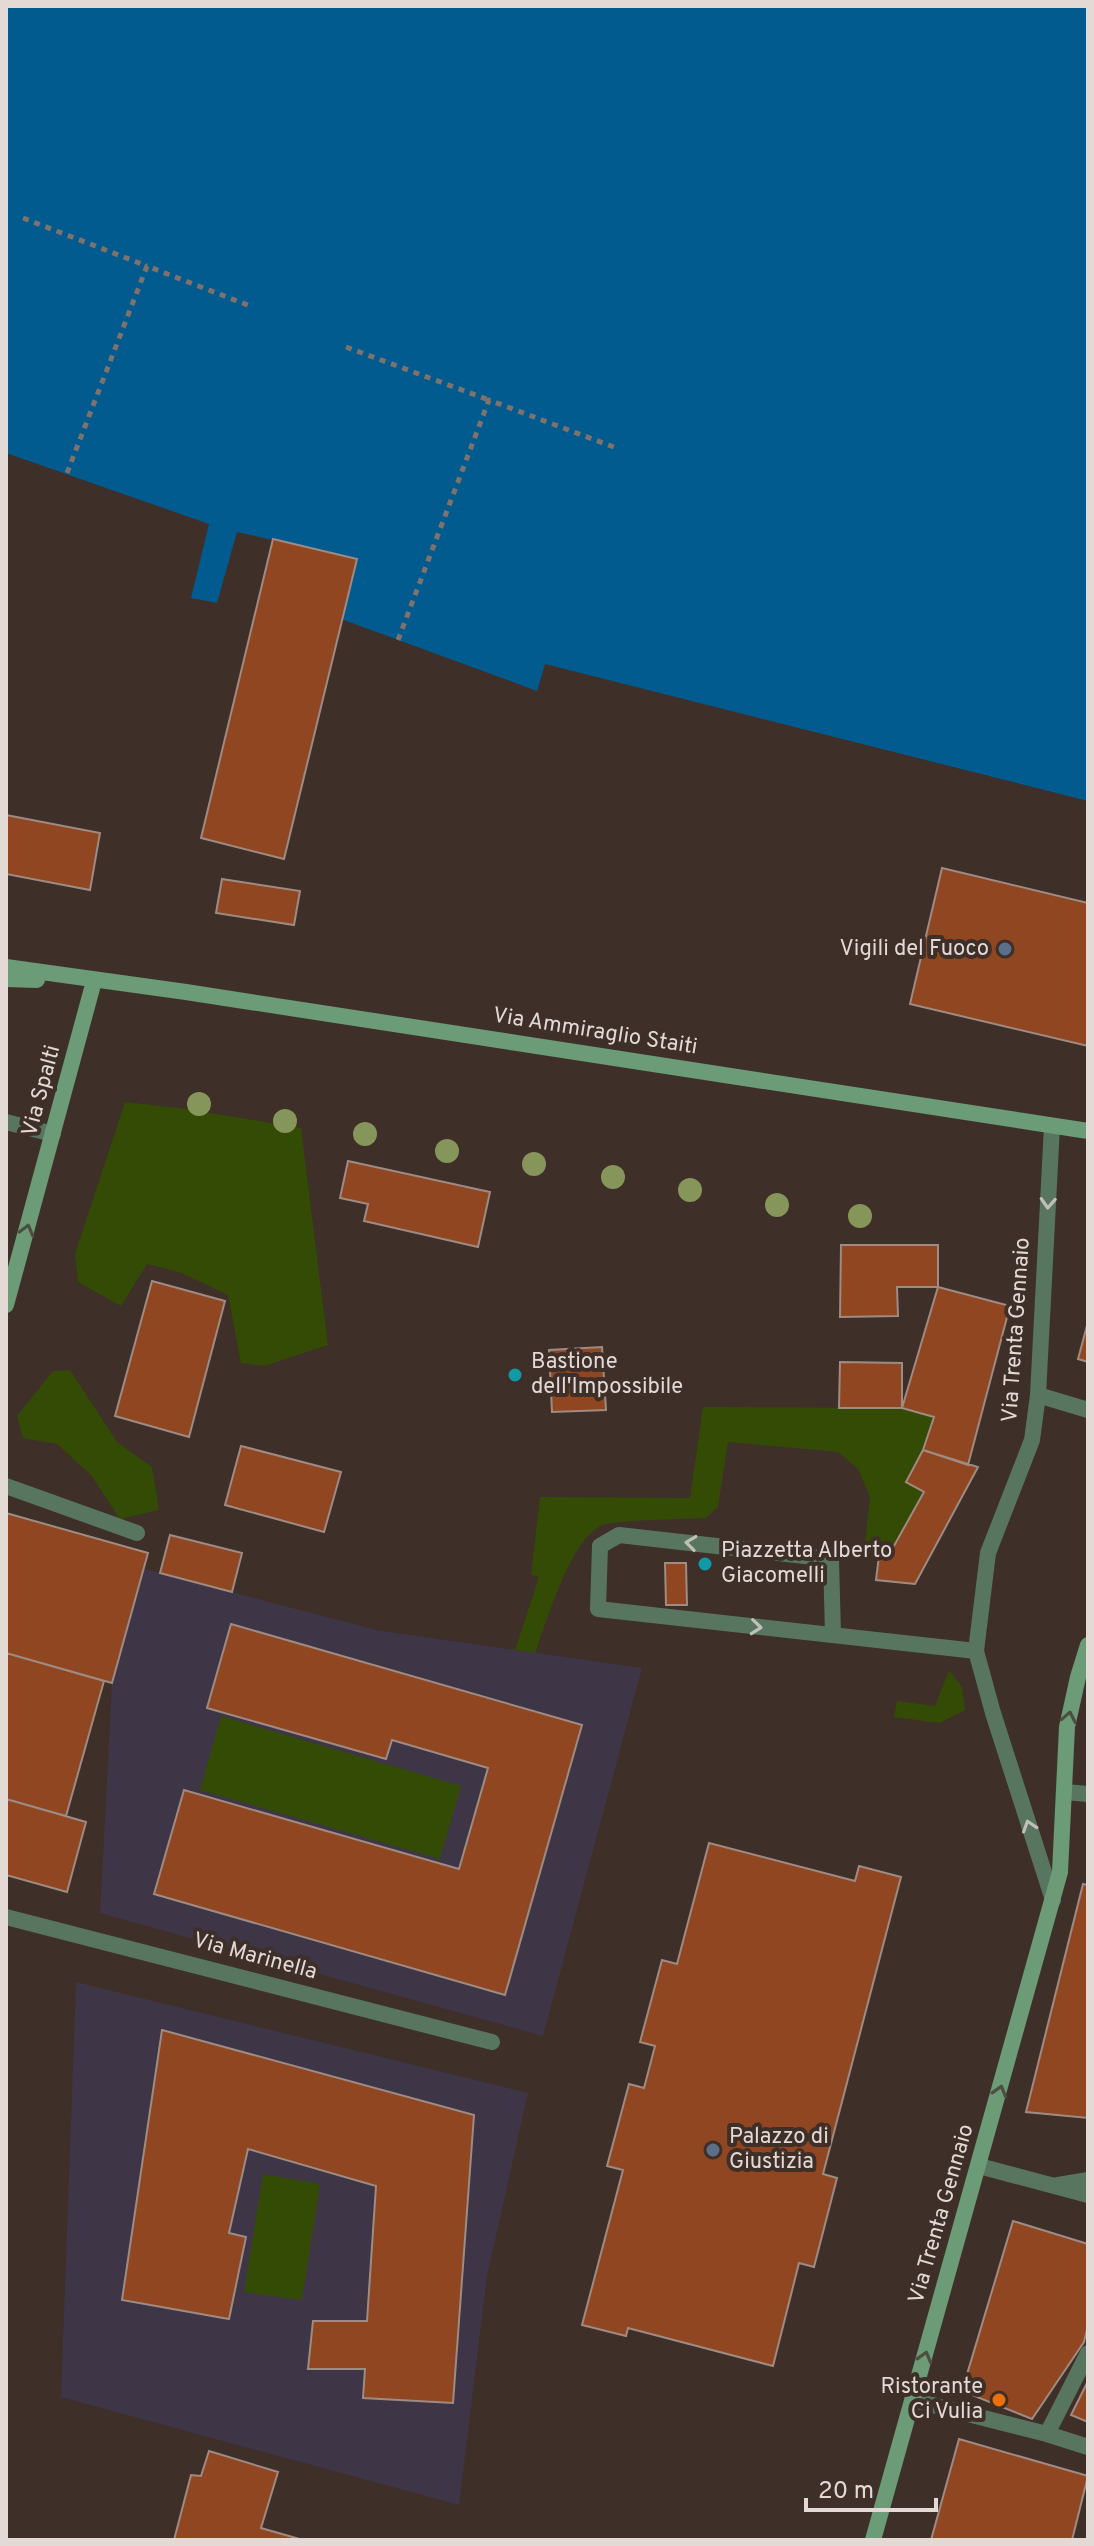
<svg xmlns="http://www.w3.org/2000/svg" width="1094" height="2546" font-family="Overpass,sans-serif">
<rect width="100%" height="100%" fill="#3e2f28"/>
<!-- education -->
<path fill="#3e3647" d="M144,1569L376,1630L642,1668L543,2036L100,1913L112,1683Z
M76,1982L528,2093L487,2276L459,2505L61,2397Z"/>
<!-- green -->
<path fill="#344b05" d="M125,1102L179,1108L301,1128L328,1345L264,1366L241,1363L228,1295L182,1273L147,1264L121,1306L78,1282L75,1254Z
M70,1370L117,1442L152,1467L159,1510L120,1519L91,1475L57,1444L23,1438L17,1416L53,1371Z
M703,1407L902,1408L934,1417L923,1450L906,1481L924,1492L890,1553L865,1544L870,1497L858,1469L838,1452L728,1442L718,1507L706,1518C689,1519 609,1520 600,1526C568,1545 548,1619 535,1653L515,1650L539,1577L531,1575L540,1497L690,1498Z
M949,1670L962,1687L965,1710L940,1723L894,1717L897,1701L935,1706Z
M221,1716L461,1786L440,1859L200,1790Z
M263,2174L320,2184L302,2300L244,2292Z"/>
<!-- water -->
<path fill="#025b8f" d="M6,6H1088V801L545,664L537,691L341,619L356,559L237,532L217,603L191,598L209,524L6,453Z"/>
<!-- building -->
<path fill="#8f4621" stroke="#9e8b83" stroke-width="2" d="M273,539L357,559L284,859L201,838Z
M6,815L100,833L90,890L6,874Z
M942,868L1088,903V1046L910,1004Z
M222,879L300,891L294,925L216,913Z
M348,1161L490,1192L478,1247L364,1221L368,1204L340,1198Z
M841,1245H938V1287H897L898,1316L840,1317Z
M152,1281L225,1301L189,1437L115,1416Z
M938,1287L1010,1306L968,1465L923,1450L934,1417L902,1408Z
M1088,1322V1362L1078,1359Z
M602,1347L606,1410L552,1412L549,1350Z
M840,1362L902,1363V1408H839Z
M241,1446L341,1472L324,1532L225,1505Z
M923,1450L978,1467L915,1584L876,1580L880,1548L890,1553L924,1492L906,1482Z
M6,1513L148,1553L112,1683L6,1653Z
M170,1535L242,1553L232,1592L160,1573Z
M665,1563H686L687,1605H666Z
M231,1624L582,1725L505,1995L154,1894L184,1790L459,1869L488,1768L392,1740L386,1759L207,1708Z
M6,1653L104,1681L66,1816L6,1799Z
M6,1799L86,1822L67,1892L6,1875Z
M709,1843L855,1881L859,1866L901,1877L823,2174L837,2178L814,2267L799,2263L773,2366L628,2328L626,2336L582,2325L623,2170L607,2166L629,2084L644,2088L655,2046L640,2042L662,1960L677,1964Z
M1083,1884L1088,1885V2118L1026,2112Z
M162,2030L474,2115L453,2403L363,2398L365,2369H308L313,2321H367L376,2186L248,2149L229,2233L246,2237L229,2319L122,2300Z
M1013,2221L1088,2244V2325L1084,2342L1032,2419L962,2391Z
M1088,2381V2422L1071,2415Z
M959,2439L1088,2476L1072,2540H931Z
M209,2451L278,2472L261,2528L303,2540H174L191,2475L201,2476Z"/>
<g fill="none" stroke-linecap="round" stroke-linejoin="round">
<!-- path -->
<path stroke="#7f726c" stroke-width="5" stroke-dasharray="6 6" stroke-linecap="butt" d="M23,218L147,266
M346,347L489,400
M67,473L147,266L250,306
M398,640L489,400L619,449"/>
<!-- street -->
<path stroke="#58765f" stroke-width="16" d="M6,1122L53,1134
M1052,1126L1038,1395L1032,1440L988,1553L976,1651L993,1713L1053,1900
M1038,1395L1088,1410
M6,1486L137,1533
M833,1635L831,1559L619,1535L600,1546L598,1609L976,1651
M1065,1792L1088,1794
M6,1917L492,2042
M979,2166L1088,2195
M1058,2185L1088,2180
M913,2400L1047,2434L1088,2447
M1047,2434L1088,2353"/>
<!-- secondary -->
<path stroke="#6b9b77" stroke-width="16" d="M6,967L186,992L1088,1131
M6,979L37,980
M6,1305L94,981
M873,2540L1060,1872L1067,1727L1078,1677L1088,1645"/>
</g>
<!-- trees -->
<g fill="#86965a">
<circle cx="199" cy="1104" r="12"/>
<circle cx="285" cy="1121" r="12"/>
<circle cx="365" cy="1134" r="12"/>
<circle cx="447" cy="1151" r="12"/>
<circle cx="534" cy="1164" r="12"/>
<circle cx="613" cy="1177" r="12"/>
<circle cx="690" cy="1190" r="12"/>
<circle cx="777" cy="1205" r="12"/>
<circle cx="860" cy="1216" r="12"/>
</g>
<!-- one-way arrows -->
<defs><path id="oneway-chevron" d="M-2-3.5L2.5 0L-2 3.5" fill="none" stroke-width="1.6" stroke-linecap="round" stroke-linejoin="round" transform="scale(2)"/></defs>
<g stroke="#c0c0b8">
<use href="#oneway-chevron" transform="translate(1048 1203) rotate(93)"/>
<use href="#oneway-chevron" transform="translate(691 1543) rotate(-173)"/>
<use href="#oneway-chevron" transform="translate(756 1627) rotate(6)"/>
<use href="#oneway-chevron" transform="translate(1029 1826) rotate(-108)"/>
</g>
<g stroke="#4c4f40">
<use href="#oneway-chevron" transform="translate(27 1230) rotate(-75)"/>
<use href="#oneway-chevron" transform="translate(1069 1717) rotate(-79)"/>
<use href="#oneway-chevron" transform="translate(1000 2091) rotate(-74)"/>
<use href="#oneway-chevron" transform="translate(925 2357) rotate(-74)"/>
</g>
<!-- markers -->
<g fill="#5c6f8a" stroke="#3e2f28" stroke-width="3">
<circle cx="1005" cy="949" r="8"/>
<circle cx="713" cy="2150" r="8"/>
</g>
<g fill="#0f9aa8" stroke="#3e2f28" stroke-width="3">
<circle cx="515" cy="1375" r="8"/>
<circle cx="705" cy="1564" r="8"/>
</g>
<circle fill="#e8710a" stroke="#3e2f28" stroke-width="3" cx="999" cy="2400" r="8"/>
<g text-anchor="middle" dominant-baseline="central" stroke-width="8" stroke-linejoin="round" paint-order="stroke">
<!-- poi labels -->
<g font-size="22" fill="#e3d9d5" stroke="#3e2f28" text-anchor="start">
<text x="989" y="949" text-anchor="end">Vigili del Fuoco</text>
<text x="531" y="1362">Bastione<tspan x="531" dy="25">dell'Impossibile</tspan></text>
<text x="721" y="1551">Piazzetta Alberto<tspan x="721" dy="25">Giacomelli</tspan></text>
<text x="729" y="2137">Palazzo di<tspan x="729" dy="25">Giustizia</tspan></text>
<text x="983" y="2387" text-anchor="end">Ristorante<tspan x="983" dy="25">Ci Vulia</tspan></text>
</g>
<!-- street labels -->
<g font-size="22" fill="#e3d9d5" stroke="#3e2f28">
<text transform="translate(595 1032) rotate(9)">Via Ammiraglio Staiti</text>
<text transform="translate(42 1091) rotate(-75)">Via Spalti</text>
<text transform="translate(1017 1330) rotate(-86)">Via Trenta Gennaio</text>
<text transform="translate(255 1957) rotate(15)">Via Marinella</text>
<text transform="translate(942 2214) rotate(-74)">Via Trenta Gennaio</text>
</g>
</g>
<!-- border -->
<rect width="1094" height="2546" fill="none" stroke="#e3d9d5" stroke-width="16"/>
<!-- scale -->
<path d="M806 2498v12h130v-12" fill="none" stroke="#e3d9d5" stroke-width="4"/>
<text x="818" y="2498" font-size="24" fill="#e3d9d5" stroke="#3e2f28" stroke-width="6" paint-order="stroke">20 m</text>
</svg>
